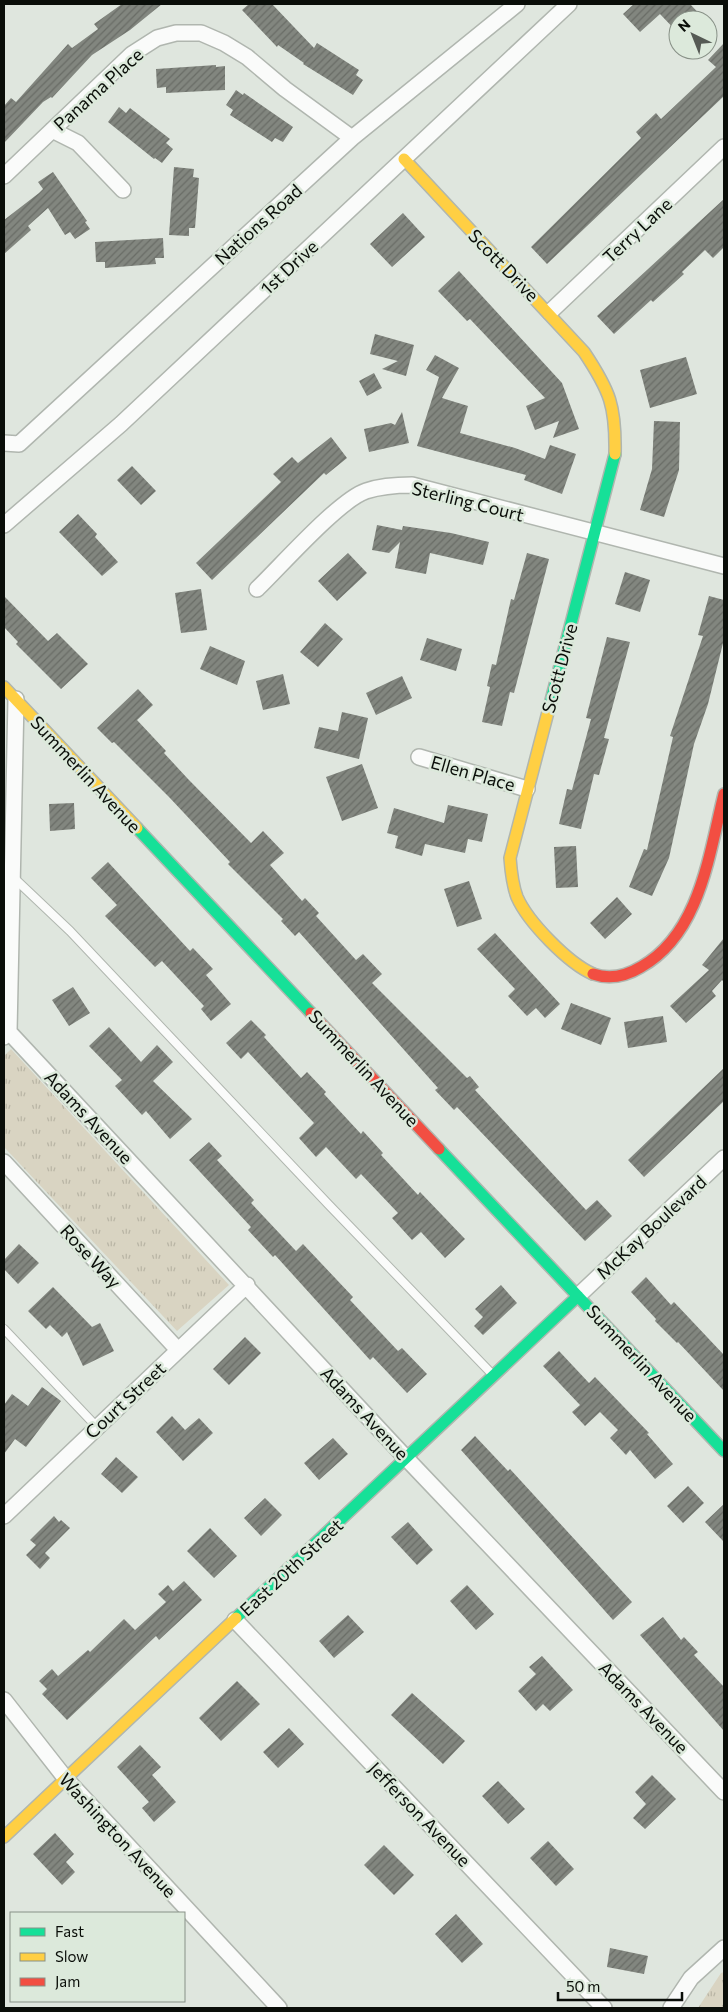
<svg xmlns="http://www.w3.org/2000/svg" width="728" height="2012" font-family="Commissioner,sans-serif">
<defs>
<pattern id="park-tufts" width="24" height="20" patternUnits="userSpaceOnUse" patternTransform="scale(1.25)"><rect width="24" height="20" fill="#d9d4c2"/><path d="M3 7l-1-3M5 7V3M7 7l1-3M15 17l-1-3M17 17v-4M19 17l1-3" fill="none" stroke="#b9b5a5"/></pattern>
<pattern id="building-hatch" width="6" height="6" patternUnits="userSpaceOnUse" patternTransform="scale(1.25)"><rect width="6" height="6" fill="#82867f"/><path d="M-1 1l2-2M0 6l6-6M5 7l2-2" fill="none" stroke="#696c66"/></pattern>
</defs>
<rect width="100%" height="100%" fill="#dfe6de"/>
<!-- park -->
<path fill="url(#park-tufts)" d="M11,1049L229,1285L177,1331L4,1147V1056Z
M724,1972V2008H698L721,1973Z"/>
<!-- building -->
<path fill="url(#building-hatch)" d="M122,4H162L130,30L92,55L52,98L51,97L43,102L4,143V106L11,98L16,102L68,44L72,48L98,29L94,24Z
M249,4H272L314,48L317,43L359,70L356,75L363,80L353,95L303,64L304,63L278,45L277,47L242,10Z
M634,4H690L705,20H678V33L660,14L640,32L623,14Z
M724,43V96L547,264L531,247L641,138L636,132L656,113L661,119L716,67L708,60Z
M216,65V67L225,66V90L166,93V87L157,88L156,69Z
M236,90L243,95L244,93L293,127L283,142L275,138L272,142L230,115L233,110L226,105Z
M119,107L126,113L130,108L170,139L166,143L173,149L162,163L155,158L154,159L108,122Z
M174,167L194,169L193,177L199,178L195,228H189V236L169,235Z
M53,172L87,221L85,222L90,229L75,239L70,232L65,235L48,208L28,226L31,230L4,254V220L39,193L43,189L38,182Z
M724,199V247L713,258L705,250L682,272L684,274L653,302L651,300L614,334L597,316Z
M403,213L425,237L392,267L370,244Z
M163,238L164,258H155L156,264L105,268V262H96L95,242Z
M459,271L562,383L579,429L553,438L559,421L535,430L526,406L545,398L470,319L467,321L438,291Z
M375,334L414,345L406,376L382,369L398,361L370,354Z
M435,355L459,368L442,398L468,406L460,433L515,448L545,459L550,445L576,454L562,494L524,480L526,475L417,446L439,377L426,370Z
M686,357L697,394L650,408L640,370Z
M374,373L382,388L367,396L359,381Z
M402,412L409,443L369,452L364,429L391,423L395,425Z
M654,421L680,422L679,470L664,517L640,510L652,469Z
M331,437L347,458L326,475L324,473L212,580L196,563L281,482L273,474L292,457L298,463Z
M132,466L156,491L141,505L117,480Z
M78,514L97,534L95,537L118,562L102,576L59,532Z
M377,525L402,530L403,526L451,533L489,542L483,565L430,553L426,574L395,568L400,542L389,553L372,550Z
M348,553L367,573L337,601L318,581Z
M527,553L549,559L514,693L510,692L502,726L482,722L490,687L487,686L492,664L496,665L511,599L514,600Z
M625,572L650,580L640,612L615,604Z
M201,589L207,630L181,633L175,593Z
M4,596L48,641L57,633L88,664L61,689L16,644L18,642L4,627Z
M709,596L724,600V639L708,704L694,744L669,858L652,896L629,887L644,849L647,850L673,737L670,736L703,636L698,635Z
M325,623L343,639L318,667L300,652Z
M607,637L630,642L604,738L609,739L599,775L594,774L581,829L559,824L567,789L572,790L591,719L586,718Z
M427,638L462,649L456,671L420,660Z
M210,646L245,661L237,685L200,669Z
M283,674L290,704L263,710L256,681Z
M402,676L412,698L376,715L366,693Z
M138,689L153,705L137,720L166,751L164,753L188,779L251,843L263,831L284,853L270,865L302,901L305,898L319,913L316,916L356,960L363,954L382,974L372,983L467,1078L470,1076L479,1087L475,1090L586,1210L597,1200L612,1216L585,1241L457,1107L454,1110L435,1090L438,1088L299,932L295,936L281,921L283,919L228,864L230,862L169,797L114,742L112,743L97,728Z
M342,712L368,718L359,759L314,748L319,727L338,731Z
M362,764L378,808L342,821L326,777Z
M74,803L75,829L50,831L49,804Z
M448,805L488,814L482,842L468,839L465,853L425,844L422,856L395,848L398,836L387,833L394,808L444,823Z
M576,846L578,887L556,888L554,847Z
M108,862L190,951L193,948L213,969L206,975L231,1004L211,1021L201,1009L204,1006L162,961L155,967L105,916L117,905L91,878Z
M469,881L482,919L457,927L444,889Z
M617,897L632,914L605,939L590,923Z
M495,933L560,1004L545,1018L536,1008L527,1016L508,996L515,989L477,949Z
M724,938V982L722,980L712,991L716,996L686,1023L670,1006L709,970L702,965Z
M73,987L90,1013L69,1026L52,1000Z
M571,1003L611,1018L601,1045L561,1029Z
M663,1016L667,1042L628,1048L624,1022Z
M251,1020L266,1035L264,1037L301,1078L307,1072L326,1092L324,1094L361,1134L363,1131L383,1153L381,1155L418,1195L420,1192L465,1239L445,1258L421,1232L412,1240L392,1218L398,1213L361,1174L356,1179L326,1147L316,1157L299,1138L314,1123L248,1052L241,1059L226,1043Z
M109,1027L141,1062L157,1045L173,1062L153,1081L192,1119L170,1139L146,1111L142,1115L115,1086L122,1080L89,1046Z
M724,1068V1101L644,1177L628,1160Z
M209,1142L222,1156L217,1160L254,1200L251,1203L296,1251L303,1244L353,1297L350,1300L398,1351L402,1348L427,1374L407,1393L373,1357L370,1360L275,1255L273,1257L248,1230L251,1227L189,1160Z
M19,1244L39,1263L18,1284L4,1269V1260Z
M646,1277L671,1305L674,1302L724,1355V1391L678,1342L677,1343L655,1321L656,1319L631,1292Z
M501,1285L517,1303L483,1335L474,1326L483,1317L475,1309Z
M53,1287L92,1327L100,1323L114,1351L83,1366L67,1332L62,1337L50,1325L46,1329L28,1311Z
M245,1337L261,1353L229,1385L213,1369Z
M559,1351L589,1383L595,1377L649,1433L647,1434L673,1464L655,1479L630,1450L626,1455L610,1438L618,1430L600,1412L585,1426L572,1412L580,1405L543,1366Z
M42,1387L61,1401L26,1447L15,1439L4,1454V1405L12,1394L28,1406Z
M172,1416L185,1430L199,1418L213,1433L183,1461L156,1432Z
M475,1436L508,1471L510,1469L632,1602L613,1620L461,1450Z
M333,1438L348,1454L319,1480L304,1463Z
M116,1457L138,1477L122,1493L101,1474Z
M688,1486L704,1503L683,1523L667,1506Z
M265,1498L282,1515L261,1536L244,1518Z
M724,1504V1542L705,1522Z
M54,1516L59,1522L61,1520L70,1528L45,1553L50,1558L40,1569L26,1555L36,1545L30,1540Z
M408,1522L433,1550L417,1565L391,1537Z
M210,1528L237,1556L214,1578L187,1551Z
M184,1581L202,1600L159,1640L156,1636L67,1720L42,1694L47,1689L39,1681L52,1669L58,1676L88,1650L90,1652L124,1619L135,1630L166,1602L158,1594L168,1585L173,1591Z
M467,1585L494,1614L476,1630L450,1601Z
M348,1615L364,1632L334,1658L319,1641Z
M663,1617L681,1640L684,1637L698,1652L694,1655L724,1687V1731L640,1635Z
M542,1656L573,1690L550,1711L543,1704L536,1711L518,1691L536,1674L529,1667Z
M237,1681L260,1704L221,1741L199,1718Z
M412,1693L465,1741L443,1764L391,1715Z
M289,1728L304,1744L278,1768L263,1752Z
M140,1745L161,1767L152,1775L176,1802L154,1822L142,1808L149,1802L117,1767Z
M652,1775L676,1799L645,1829L633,1818L646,1804L635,1792Z
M498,1781L525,1809L508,1824L482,1796Z
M55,1833L74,1854L66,1862L75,1872L62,1885L33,1854Z
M548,1841L574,1869L556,1886L530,1858Z
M384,1845L414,1875L394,1895L364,1865Z
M456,1914L483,1944L462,1963L435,1934Z
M610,1948L648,1956L644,1974L607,1967Z"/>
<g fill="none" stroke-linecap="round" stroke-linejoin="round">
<!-- lane casing -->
<g stroke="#b0b6af" stroke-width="10">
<path id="lane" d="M13,877L70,931L329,1205L492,1374
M4,1329L97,1427"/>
</g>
<!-- street casing -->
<g stroke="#b0b6af" stroke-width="18">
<path id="street" d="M52,130L78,143L123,190
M4,176L132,54L157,38L176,33H201L224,43L247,57L285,89L352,138
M550,312L724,147
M4,443L19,444L352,138L517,4
M4,525L121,424L569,4
M257,589C281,566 339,500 366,491C381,486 396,485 412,485L724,566
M419,757L527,789
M9,1032L406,1458L724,1792
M4,1037L9,1032L16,699
M4,1162L178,1350
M578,1296L724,1158
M4,1516L247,1285
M235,1620L604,2008
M4,1700L66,1779L279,2008
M671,2008L691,1978L724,1948"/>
</g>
<!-- fast casing -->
<g stroke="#b0b6af" stroke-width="14">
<path id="fast" d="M548,712L615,454
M137,828L311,1013
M439,1149L724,1451
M236,1618L578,1296"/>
</g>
<!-- slow casing -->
<g stroke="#b0b6af" stroke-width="14">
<path id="slow" d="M404,159L584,352C610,391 616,406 615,454
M4,687L137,828
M548,712L510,858C511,871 512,884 517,897C528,922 568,963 593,974
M4,1837L236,1618"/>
</g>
<!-- jam casing -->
<g stroke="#b0b6af" stroke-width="14">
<path id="jam" d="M593,974C610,980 626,976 641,967C700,934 709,854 724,794
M311,1013L439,1149"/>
</g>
<!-- lane -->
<use href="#lane" stroke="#fafbfa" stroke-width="8"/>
<!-- street -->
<use href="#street" stroke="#fafbfa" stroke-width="15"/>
<!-- fast -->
<use href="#fast" stroke="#16e098" stroke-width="11"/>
<!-- slow -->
<use href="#slow" stroke="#ffcf43" stroke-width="11"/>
<!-- jam -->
<use href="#jam" stroke="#f24e42" stroke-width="11"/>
</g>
<g text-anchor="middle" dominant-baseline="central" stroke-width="5" stroke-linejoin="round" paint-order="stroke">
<!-- street labels -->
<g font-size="18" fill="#0a0e09" stroke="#dce9db">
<text transform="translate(98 89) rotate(-42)">Panama Place</text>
<text transform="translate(258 224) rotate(-42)">Nations Road</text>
<text transform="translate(637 230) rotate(-43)">Terry Lane</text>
<text transform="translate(504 265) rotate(46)">Scott Drive</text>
<text transform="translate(289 267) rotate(-43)">1st Drive</text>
<text transform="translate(468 501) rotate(14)">Sterling Court</text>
<text transform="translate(559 668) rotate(-75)">Scott Drive</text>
<text transform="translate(473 773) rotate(16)">Ellen Place</text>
<text transform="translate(86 774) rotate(47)">Summerlin Avenue</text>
<text transform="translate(364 1068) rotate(47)">Summerlin Avenue</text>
<text transform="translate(89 1117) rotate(47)">Adams Avenue</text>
<text transform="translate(651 1227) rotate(-43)">McKay Boulevard</text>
<text transform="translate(91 1256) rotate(47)">Rose Way</text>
<text transform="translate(642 1363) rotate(47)">Summerlin Avenue</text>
<text transform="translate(125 1400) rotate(-43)">Court Street</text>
<text transform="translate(365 1413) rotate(47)">Adams Avenue</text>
<text transform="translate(291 1567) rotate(-43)">East 20th Street</text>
<text transform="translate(644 1707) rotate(46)">Adams Avenue</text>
<text transform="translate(420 1814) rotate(46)">Jefferson Avenue</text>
<text transform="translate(118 1835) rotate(47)">Washington Avenue</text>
</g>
</g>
<!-- border -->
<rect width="728" height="2012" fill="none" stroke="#0a0e09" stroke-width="10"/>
<!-- legend -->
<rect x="10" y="1912" width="175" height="90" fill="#dce9db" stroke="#889187"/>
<rect x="20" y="1928" width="25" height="8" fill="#16e098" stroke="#889187"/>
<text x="55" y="1937" font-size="15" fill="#0a0e09">Fast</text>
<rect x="20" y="1953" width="25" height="8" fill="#ffcf43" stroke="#889187"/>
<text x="55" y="1962" font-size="15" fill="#0a0e09">Slow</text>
<rect x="20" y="1978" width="25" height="8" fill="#f24e42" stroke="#889187"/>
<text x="55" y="1987" font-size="15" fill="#0a0e09">Jam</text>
<!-- north arrow -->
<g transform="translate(693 35) rotate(317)"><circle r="24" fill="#dce9db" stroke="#889187"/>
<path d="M0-4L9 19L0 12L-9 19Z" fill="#555a54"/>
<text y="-8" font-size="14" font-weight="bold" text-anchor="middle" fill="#0a0e09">N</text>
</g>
<!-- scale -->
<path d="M558 1992v8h124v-8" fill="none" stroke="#0a0e09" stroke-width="2.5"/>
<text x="566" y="1992" font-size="15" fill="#0a0e09" stroke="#dce9db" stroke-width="4" paint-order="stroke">50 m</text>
</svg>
